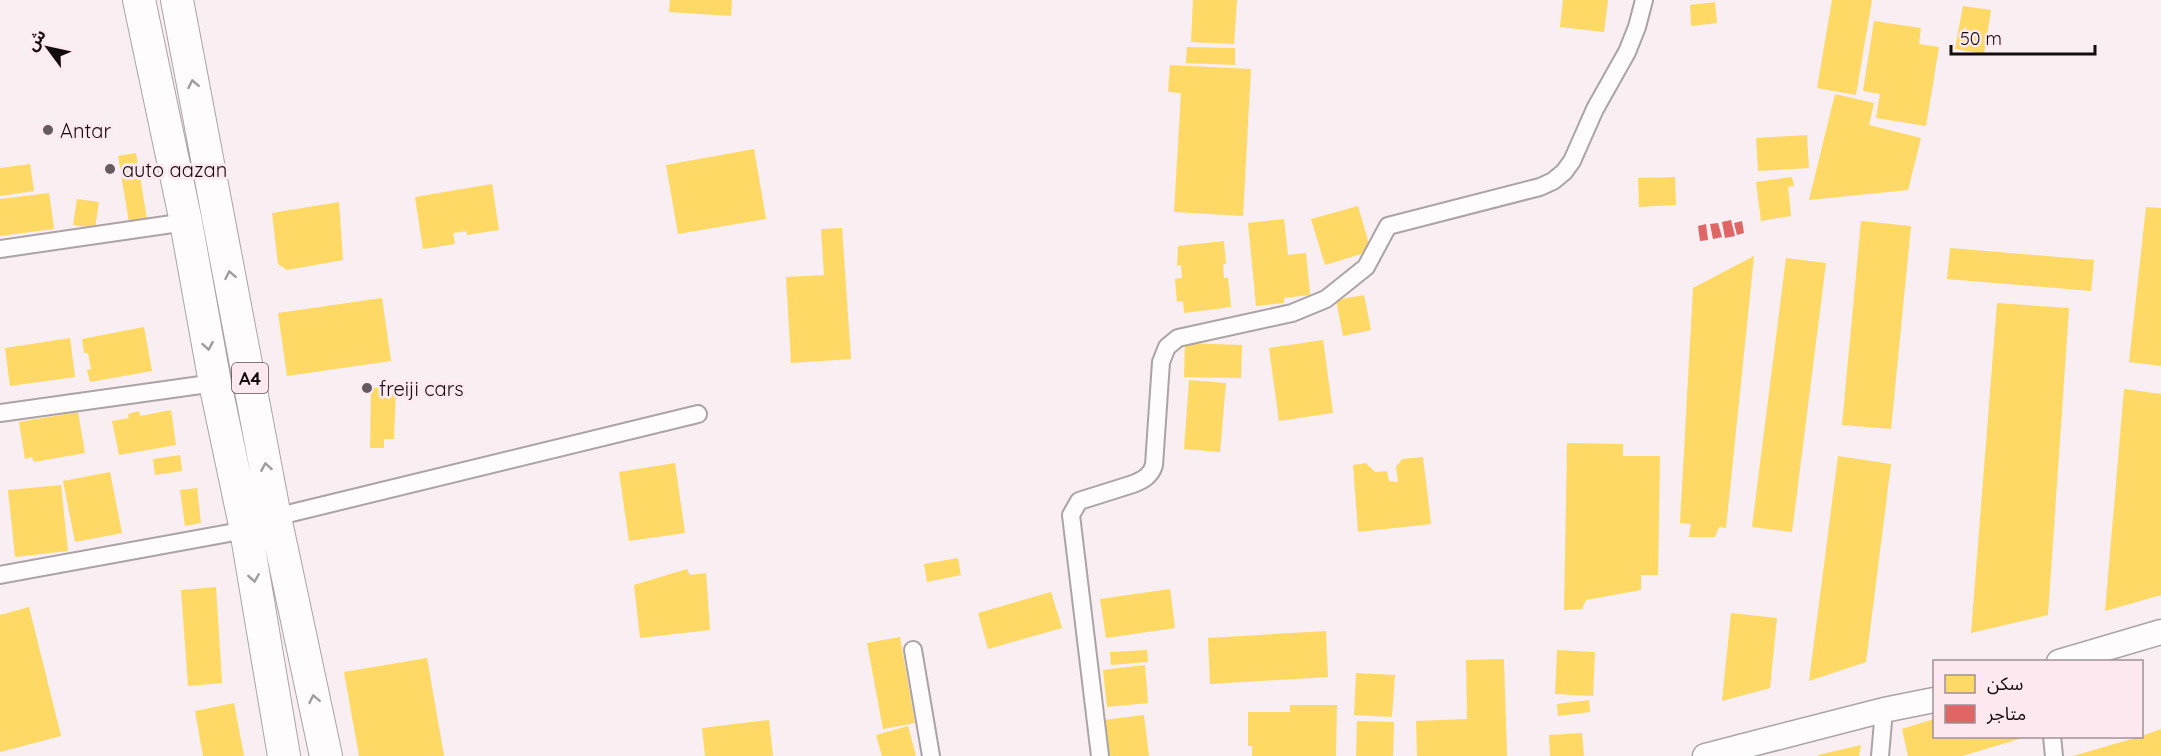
<svg xmlns="http://www.w3.org/2000/svg" width="2161" height="756" font-family="Quicksand,'Noto Sans Arabic',sans-serif">
<rect width="100%" height="100%" fill="#f9eef2"/>
<!-- homes -->
<path fill="#ffd966" d="M670,0H732L731,16L669,12Z
M1193,0H1237L1234,44L1191,42Z
M1563,0H1608L1604,32L1560,27Z
M1832,0H1872L1856,95L1817,88Z
M1715,2L1717,23L1691,26L1690,5Z
M1963,6L1991,10L1984,54L1955,49Z
M1874,21L1921,28L1919,44L1939,47L1926,126L1876,118L1880,94L1863,91Z
M1187,47L1235,48V65L1186,63Z
M1170,65L1251,69L1243,216L1174,212L1181,93L1168,92Z
M1835,94L1874,103L1869,125L1921,138L1908,190L1809,200Z
M1807,135L1809,168L1758,171L1756,138Z
M754,149L766,219L678,234L666,165Z
M136,153L147,219L129,222L118,156Z
M30,164L34,191L0,196V168Z
M1675,177L1676,205L1639,207L1638,178Z
M1792,177L1794,186L1788,187L1791,216L1761,221L1756,182Z
M492,184L499,230L467,235L466,231L453,233L455,244L423,249L415,197Z
M49,193L54,229L0,236V199Z
M77,199L99,202L95,228L73,225Z
M339,202L343,260L287,270L278,264L272,213Z
M1358,206L1371,251L1325,265L1311,219Z
M2146,207L2161,208V366L2129,362Z
M1284,219L1288,255L1306,253L1310,295L1284,298V303L1256,306L1248,223Z
M1861,221L1911,226L1891,429L1842,425Z
M842,228L851,359L791,363L786,277L824,275L821,229Z
M1224,241L1226,264H1223L1224,278H1228L1231,307L1184,313L1183,301L1177,302L1175,279L1182,278L1181,265L1177,266L1178,246Z
M1950,248L2094,260L2091,291L1947,279Z
M1754,256L1726,528L1719,527L1715,537H1689L1691,524L1680,523L1693,288Z
M1786,258L1826,263L1792,532L1752,527Z
M1364,295L1371,330L1343,336L1336,300Z
M382,298L391,361L287,376L278,313Z
M1997,303L2069,308L2048,615L1971,633Z
M144,327L152,371L90,382L87,370L91,369L88,353H84L82,339Z
M70,338L75,377L10,386L5,348Z
M1323,340L1333,413L1279,421L1269,348Z
M1185,343L1242,345L1241,378L1184,377Z
M1189,380L1226,383L1220,452L1184,449Z
M371,388H396L394,439H384V448H370Z
M2124,389L2161,394V595L2105,611Z
M171,410L176,445L119,455L112,421L129,418L128,414L139,411L140,416Z
M78,412L85,453L34,462L32,457L25,459L19,422Z
M1567,443L1623,444V456H1660L1658,575H1641V590L1586,600L1582,609L1564,610Z
M180,455L182,471L155,475L153,459Z
M1838,456L1891,464L1866,662L1809,681Z
M1423,457L1431,524L1358,532L1353,465L1366,463L1375,472L1387,471L1389,481L1398,482L1396,467L1402,459Z
M675,463L685,533L629,541L619,472Z
M110,472L122,533L75,542L63,481Z
M61,485L68,551L15,557L8,490Z
M197,488L201,523L185,526L180,490Z
M958,558L961,575L927,582L924,564Z
M687,569L690,575L706,573L710,630L640,638L634,585Z
M216,587L222,683L188,686L181,590Z
M1170,589L1175,628L1106,638L1100,599Z
M1051,592L1062,628L988,649L978,613Z
M29,607L61,736L0,752V615Z
M1731,613L1777,618L1770,688L1722,701Z
M1326,631L1328,677L1210,684L1208,638Z
M900,637L915,723L883,729L867,643Z
M1147,650L1148,662L1111,665L1110,652Z
M1557,650L1595,652L1593,696L1555,694Z
M427,658L444,756H359L344,672Z
M1504,659L1507,756H1417L1416,721L1467,719L1466,660Z
M1145,665L1148,703L1107,707L1103,670Z
M1356,673L1395,675L1392,717L1354,715Z
M1589,700L1590,712L1558,716L1557,704Z
M234,703L244,756H203L195,711Z
M1290,705H1337L1336,756H1252V746H1248V712H1290Z
M1144,715L1149,756H1109L1104,720Z
M1934,719V736L2026,737L1962,756H1908L1902,729Z
M769,720L773,756H705L702,728Z
M1357,721L1394,722L1393,756H1356Z
M908,726L916,756H882L876,735Z
M2161,729V756H2073L2142,736Z
M1582,733L1584,756H1550L1549,735Z
M1861,745L1859,756H1818V755Z"/>
<!-- shops -->
<path fill="#e06666" d="M1731,220L1735,236L1725,238L1722,222Z
M1742,221L1744,233L1737,235L1734,223Z
M1718,223L1722,237L1713,239L1710,224Z
M1706,224L1708,240L1700,241L1698,226Z"/>
<g fill="none" stroke-linecap="round" stroke-linejoin="round">
<!-- street casing -->
<g stroke="#aba3a6" stroke-width="20">
<path id="street" d="M0,249L186,222
M0,413L215,383
M275,517L698,414
M0,575L246,530
M913,650L931,756
M2052,736L2054,756
M1100,756L1071,515L1079,501L1133,484C1143,480 1151,476 1154,465L1161,362L1167,347L1178,338L1292,313L1326,299L1366,267L1388,226L1540,187L1553,181L1564,172L1572,161L1595,109L1627,52L1637,27L1644,0
M1880,756L1884,710"/>
</g>
<!-- secondary casing -->
<g stroke="#aba3a6" stroke-width="27">
<path id="secondary" d="M2059,662L2161,632
M1705,756L1884,710L1934,700"/>
</g>
<!-- highway casing -->
<g stroke="#aba3a6" stroke-width="34">
<path id="highway" d="M139,0L186,222L215,383L246,530L284,756
M177,0L275,517L326,756"/>
</g>
<!-- street -->
<use href="#street" stroke="#fefcfd" stroke-width="16"/>
<!-- secondary -->
<use href="#secondary" stroke="#fefcfd" stroke-width="24"/>
<!-- highway -->
<use href="#highway" stroke="#fefcfd" stroke-width="32"/>
</g>
<!-- one-way arrows -->
<defs><path id="oneway-chevron" d="M-2-3.5L2.5 0L-2 3.5" fill="none" stroke-width="1.6" stroke-linecap="round" stroke-linejoin="round" transform="scale(1.5)"/></defs>
<g stroke="#a09c9e">
<use href="#oneway-chevron" transform="translate(193 84) rotate(-101)"/>
<use href="#oneway-chevron" transform="translate(230 275) rotate(-101)"/>
<use href="#oneway-chevron" transform="translate(208 346) rotate(80)"/>
<use href="#oneway-chevron" transform="translate(266 467) rotate(-100)"/>
<use href="#oneway-chevron" transform="translate(254 578) rotate(81)"/>
<use href="#oneway-chevron" transform="translate(314 699) rotate(-102)"/>
</g>
<!-- markers -->
<g fill="#645b5e" stroke="#fee9f1" stroke-width="2">
<circle cx="48" cy="130" r="6"/>
<circle cx="110" cy="169" r="6"/>
<circle cx="367" cy="388" r="6"/>
</g>
<g text-anchor="middle" dominant-baseline="central" stroke-width="6" stroke-linejoin="round" paint-order="stroke">
<!-- shield labels -->
<rect fill="#fee9f1" stroke="#5a4e53" stroke-width="1.5" x="232" y="363" width="36" height="30" rx="4.5"/>
<g font-size="18" font-weight="bold" fill="#130c0f">
<text x="250" y="378">A4</text>
</g>
<!-- poi labels -->
<g font-size="20" fill="#130c0f" stroke="#fee9f1" text-anchor="start">
<text x="60" y="130">Antar</text>
<text x="122" y="169">auto aazan</text>
<text x="379" y="388">freiji cars</text>
</g>
</g>
<!-- legend -->
<rect x="1933" y="660" width="210" height="78" fill="#fee9f1" stroke="#a09197" stroke-width="1.5"/>
<rect x="1945" y="675" width="30" height="18" fill="#ffd966" stroke="#a09197" stroke-width="1.5"/>
<text x="1987" y="690" font-size="18" fill="#130c0f">سكن</text>
<rect x="1945" y="705" width="30" height="18" fill="#e06666" stroke="#a09197" stroke-width="1.5"/>
<text x="1987" y="720" font-size="18" fill="#130c0f">متاجر</text>
<!-- north arrow -->
<g transform="translate(48 48) rotate(303)" stroke="#fee9f1" stroke-width="4.5" paint-order="stroke">
<path d="M0-4.5L10 22L0 15L-10 22Z" fill="#130c0f"/>
<text y="-9" font-size="16" font-weight="bold" text-anchor="middle" fill="#130c0f">ش</text>
</g>
<!-- scale -->
<path d="M1951 45v9h144v-9" fill="none" stroke="#130c0f" stroke-width="3"/>
<text x="1960" y="45" font-size="18" fill="#130c0f" stroke="#fee9f1" stroke-width="4.5" paint-order="stroke">50 m</text>
</svg>
